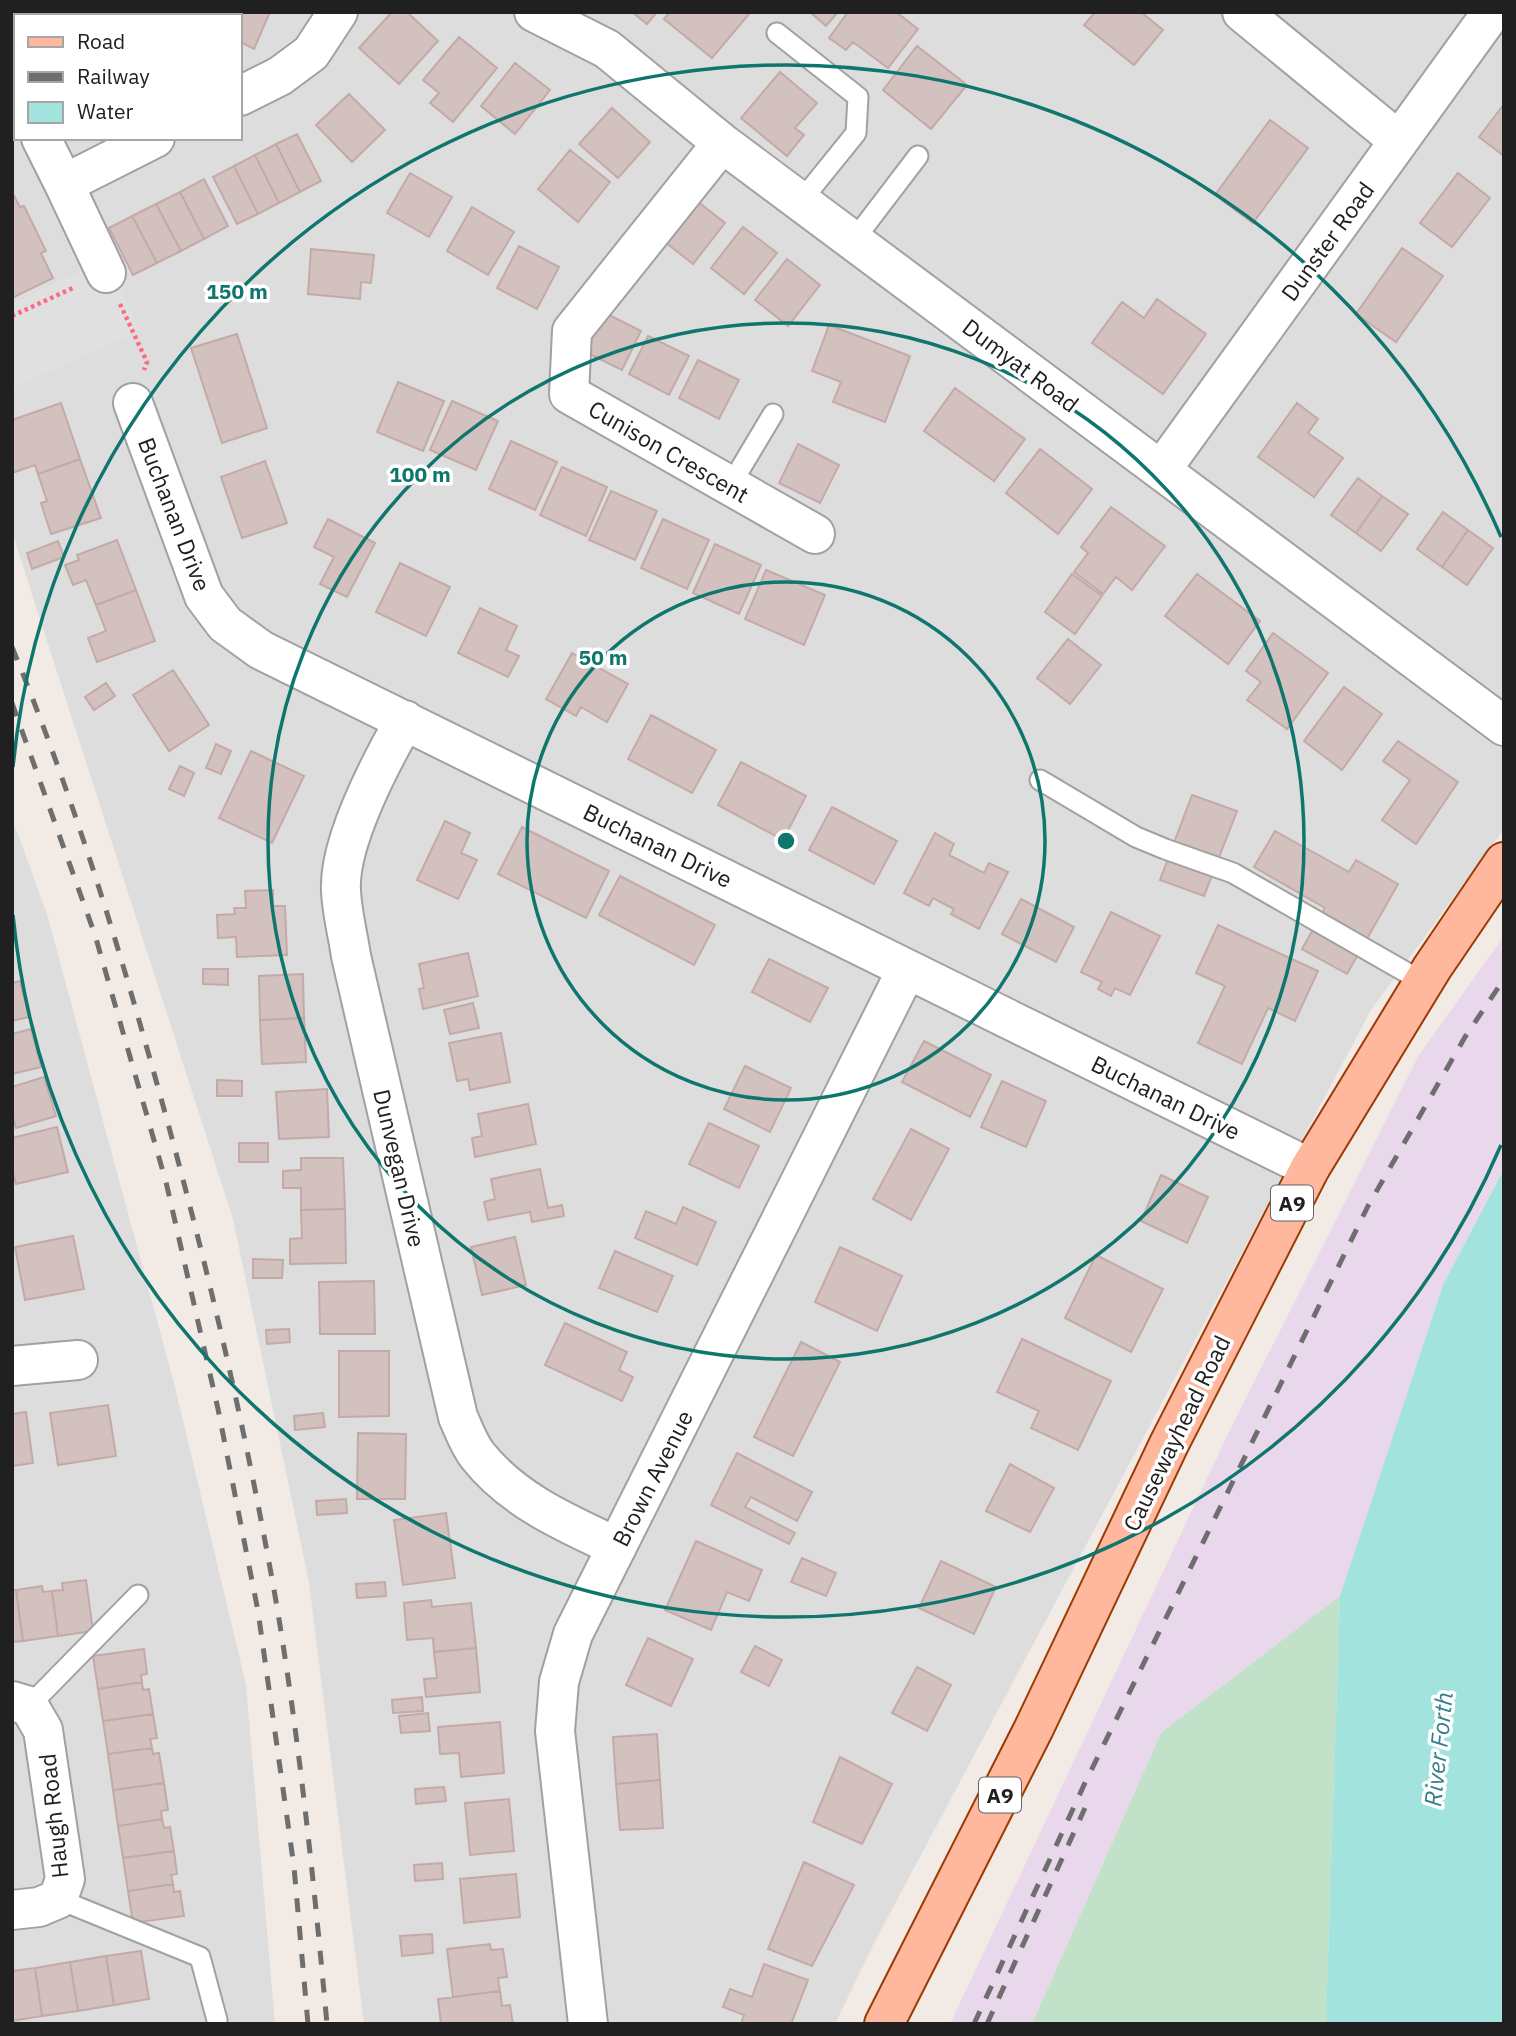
<svg xmlns="http://www.w3.org/2000/svg" width="1516" height="2036" font-family="'IBM Plex Sans',sans-serif">
<rect width="100%" height="100%" fill="#f1eae5"/>
<!-- residential -->
<path fill="#dedddd" fill-rule="evenodd" d="M12,12H1504V829L1371,1010L873,1945L835,2024H364L309,1582L233,1219L12,532ZM16,16H240V138H16Z
M12,818L47,914L175,1387L246,1685L275,2024H12Z"/>
<!-- industrial -->
<path fill="#e9d7eb" d="M1504,936V1169L1443,1285L1340,1596L1161,1733L1032,2024H950L1229,1432L1419,1055Z"/>
<!-- wetland -->
<path fill="#c1e1c8" d="M1340,1596L1326,2017L1327,2024H1032L1161,1733Z"/>
<!-- parking -->
<path fill="#e0e0e0" d="M107,259L140,331L12,388V304Z"/>
<!-- water -->
<path fill="#a2e3de" d="M1504,1169V2024H1327L1326,2017L1340,1596L1443,1285Z"/>
<!-- building -->
<path fill="#d2c1be" stroke="#c4aaa6" stroke-width="2" d="M208,12H270L254,49L240,42V16H207Z
M392,12H407L438,41L399,84L359,48Z
M632,12H657L647,24Z
M670,12H747L749,14L712,58L664,19Z
M810,12H838L826,26Z
M848,12H896L918,29L888,68L853,42L846,50L829,38Z
M1095,12H1141L1163,30L1134,65L1084,25Z
M459,37L497,68L453,122L430,103L439,93L423,80Z
M917,46L967,85L931,129L883,90Z
M515,63L550,90L515,134L481,106Z
M780,72L817,103L795,128L804,135L787,156L741,118Z
M349,94L385,130L352,162L316,125Z
M1504,104V156L1479,137Z
M612,108L650,142L618,178L579,144Z
M1270,120L1308,148L1253,223L1215,195Z
M297,134L321,181L300,192L276,144Z
M276,144L300,192L279,203L255,155Z
M570,150L610,182L578,222L538,189Z
M255,155L279,203L258,214L234,166Z
M234,166L258,214L237,224L213,177Z
M410,173L452,197L429,237L387,213Z
M1458,173L1490,198L1452,247L1420,223Z
M204,179L228,226L204,239L180,192Z
M12,192L20,207L24,206L46,251L41,253L53,278L12,298Z
M180,192L204,239L181,251L156,204Z
M692,197L725,223L693,264L660,238Z
M156,204L181,251L157,263L132,216Z
M472,207L514,232L488,275L447,251Z
M132,216L157,263L133,275L109,228Z
M743,227L777,253L744,294L711,268Z
M519,246L559,267L537,309L497,288Z
M1402,248L1443,276L1396,342L1356,314Z
M311,249L374,255L371,283L361,282L360,299L308,294Z
M787,259L820,285L788,326L755,300Z
M1157,299L1206,334L1163,394L1092,343L1122,302L1144,318Z
M601,311L641,331L622,370L581,350Z
M829,325L910,356L885,422L833,402L841,382L812,371Z
M237,334L267,428L222,443L191,348Z
M648,336L689,356L669,395L629,374Z
M698,360L739,380L719,419L679,398Z
M398,382L444,401L423,451L377,432Z
M955,388L1025,439L994,481L924,431Z
M452,401L498,421L476,470L430,450Z
M61,403L80,459L38,474L35,465L12,473V420Z
M1297,403L1318,419L1308,433L1343,458L1314,497L1258,457Z
M511,441L557,462L535,510L489,489Z
M798,444L839,465L820,503L779,483Z
M1040,449L1092,489L1058,534L1006,493Z
M80,459L101,518L51,534L41,503L47,501L38,474Z
M265,461L287,523L242,538L221,477Z
M562,467L607,487L586,536L540,515Z
M1358,478L1382,496L1356,533L1331,515Z
M611,491L657,511L635,560L589,540Z
M1382,496L1408,514L1381,551L1356,533Z
M1111,507L1165,546L1132,590L1116,577L1103,594L1074,572L1088,553L1081,547Z
M1443,512L1468,530L1442,567L1417,549Z
M328,519L375,543L347,597L320,584L334,557L314,547Z
M663,519L709,540L687,589L641,568Z
M1468,530L1493,548L1467,585L1442,567Z
M117,540L136,590L96,605L86,580L73,585L65,565L79,560L77,555Z
M58,541L64,557L32,569L27,553Z
M715,544L761,565L739,614L693,593Z
M400,563L450,587L426,636L376,612Z
M766,570L825,595L804,645L745,619Z
M1072,574L1102,596L1075,634L1045,612Z
M1197,574L1260,621L1228,664L1165,616Z
M136,590L155,641L97,662L88,638L106,631L96,605Z
M480,608L517,626L506,650L519,656L508,677L458,653Z
M1273,633L1328,673L1287,729L1247,700L1261,682L1246,671Z
M1068,639L1101,665L1070,704L1037,678Z
M572,653L628,684L607,722L581,707L576,716L546,699Z
M173,670L209,725L169,751L133,695Z
M106,683L115,696L94,710L85,697Z
M1344,687L1382,714L1342,770L1304,741Z
M651,715L716,750L692,793L628,759Z
M1398,741L1458,782L1416,844L1382,820L1410,780L1383,761Z
M216,744L231,751L221,774L206,768Z
M251,751L304,776L272,843L219,818Z
M741,762L806,796L783,840L718,805Z
M180,766L194,773L184,796L169,789Z
M1192,795L1237,811L1204,896L1160,880Z
M832,807L897,841L874,884L809,850Z
M445,821L470,833L461,853L477,860L458,899L417,880Z
M522,827L609,871L586,918L498,874Z
M1275,831L1349,872L1356,860L1398,884L1347,974L1302,949L1325,908L1254,867Z
M935,833L954,844L949,855L984,873L989,863L1008,872L979,929L951,914L954,909L933,898L929,906L904,893Z
M620,876L715,925L694,965L599,915Z
M273,890V906H285L287,955L237,957L236,937L218,938L217,915L235,914L234,908H246L245,891Z
M1021,899L1074,927L1056,962L1002,934Z
M1111,912L1160,936L1130,995L1115,988L1111,996L1098,989L1102,982L1081,972Z
M1218,925L1318,971L1295,1021L1268,1008L1242,1064L1198,1043L1225,986L1196,973Z
M468,953L478,996L423,1009L419,989L424,988L419,964Z
M769,959L828,988L810,1022L752,992Z
M203,969H228V985L203,984Z
M303,974L304,1018L260,1020L259,976Z
M20,981L29,1017L12,1021V983Z
M473,1003L479,1028L450,1034L444,1010Z
M304,1018L306,1062L262,1064L260,1020Z
M31,1029L41,1067L12,1074V1034Z
M501,1033L510,1082L470,1090L468,1079L457,1081L449,1043Z
M924,1041L991,1075L970,1117L902,1082Z
M745,1066L791,1088L770,1132L724,1109Z
M44,1077L56,1116L16,1128L12,1115V1087Z
M217,1080L242,1081V1096H217Z
M1002,1081L1046,1101L1026,1147L981,1127Z
M327,1089L329,1137L279,1139L276,1092Z
M528,1104L536,1144L475,1157L472,1138L482,1136L478,1114Z
M709,1123L759,1146L739,1188L689,1164Z
M57,1127L68,1172L16,1184L12,1169V1138Z
M911,1129L949,1149L911,1220L873,1199Z
M239,1143H268V1162H239Z
M301,1158H343L345,1209L301,1210V1188H283V1171L301,1170Z
M540,1169L548,1208L562,1205L564,1216L532,1222L530,1212L488,1220L484,1202L495,1199L491,1179Z
M1161,1175L1208,1197L1187,1243L1141,1221Z
M683,1207L716,1222L697,1265L635,1238L646,1211L676,1224Z
M345,1209L346,1263L290,1264V1239L302,1238L301,1210Z
M73,1236L84,1289L25,1300L15,1247Z
M515,1237L526,1285L482,1295L471,1247Z
M840,1247L902,1276L877,1331L815,1302Z
M615,1251L673,1276L657,1312L599,1288Z
M1096,1255L1163,1289L1131,1352L1065,1318Z
M253,1259L283,1260L282,1278H253Z
M374,1281L375,1334H320L319,1282Z
M565,1323L627,1352L619,1370L633,1377L622,1401L545,1365Z
M289,1329L290,1342L267,1344L266,1330Z
M1022,1339L1111,1381L1078,1450L1031,1428L1039,1411L997,1392Z
M801,1342L840,1362L793,1456L754,1437Z
M339,1351H389V1416L339,1417Z
M108,1405L116,1456L58,1465L50,1413Z
M26,1412L33,1463L12,1466V1414Z
M323,1413L325,1427L295,1430L294,1416Z
M358,1433L406,1434L405,1499H357Z
M737,1453L812,1492L797,1521L751,1497L745,1507L795,1533L789,1544L711,1505Z
M1010,1464L1054,1488L1030,1532L986,1511Z
M346,1499L347,1513L317,1515L316,1501Z
M446,1513L455,1578L403,1585L394,1520Z
M696,1541L762,1570L749,1601L727,1592L711,1630L665,1610Z
M802,1558L836,1573L826,1596L791,1582Z
M941,1561L996,1587L974,1634L919,1608Z
M86,1580L93,1631L58,1636L52,1591L63,1590L62,1583Z
M385,1582L386,1596L357,1598L356,1584Z
M42,1586L43,1592L52,1591L58,1636L23,1641L16,1590Z
M12,1590H16L23,1641L12,1642Z
M431,1600L432,1607L471,1603L476,1648L434,1652L433,1638L407,1640L404,1603Z
M648,1638L693,1659L671,1706L626,1685Z
M755,1646L782,1660L769,1686L741,1672Z
M476,1648L480,1692L426,1697L424,1679L437,1678L434,1652Z
M144,1649L147,1674L141,1675L142,1682L98,1689L93,1656Z
M917,1667L951,1685L927,1731L892,1713Z
M142,1682L143,1690L149,1689L153,1714L103,1721L98,1689Z
M422,1697L423,1711L393,1713L392,1700Z
M428,1713L430,1731L401,1733L399,1716Z
M153,1714L157,1738L150,1739L152,1748L108,1754L103,1721Z
M500,1722L504,1773L461,1777L459,1753L440,1754L438,1727Z
M657,1734L660,1780L616,1784L613,1737Z
M152,1748L153,1754L159,1753L164,1783L113,1790L108,1754Z
M840,1757L892,1784L862,1844L813,1822Z
M660,1780L663,1828L620,1830L616,1784Z
M164,1783L168,1810L161,1811L162,1819L118,1826L113,1790Z
M444,1787L446,1801L416,1804L415,1789Z
M509,1799L514,1851L470,1855L465,1803Z
M162,1819L164,1828L170,1827L174,1851L123,1858L118,1826Z
M174,1851L177,1874L171,1875L173,1884L128,1891L123,1858Z
M804,1862L854,1885L812,1966L768,1949Z
M442,1863L443,1879L415,1881L414,1865Z
M516,1874L520,1917L464,1923L460,1879Z
M173,1884L174,1892L180,1891L184,1916L133,1923L128,1891Z
M432,1934L433,1953L402,1956L400,1936Z
M490,1944L491,1950L503,1949L507,1977L498,1978L500,1991L453,1997L447,1949Z
M141,1951L149,1999L114,2005L106,1956Z
M106,1956L114,2005L78,2011L70,1962Z
M70,1962L78,2011L42,2016L35,1968Z
M764,1964L808,1980L791,2024H741L744,2015L723,2007L730,1989L752,1997Z
M35,1968L42,2016L12,2021V1971Z
M500,1991L502,2006L510,2005L513,2024H441L438,1999Z"/>
<g fill="none" stroke-linecap="round" stroke-linejoin="round">
<!-- service casing -->
<g stroke="#a1a1a1" stroke-width="23">
<path id="service" d="M777,33L858,97L856,133L801,201
M854,240L918,156
M730,486L773,414
M1040,780L1136,837L1165,849L1233,873L1423,982
M29,1706L138,1595
M58,1899L200,1957L217,2020"/>
</g>
<!-- minor casing -->
<g stroke="#a1a1a1" stroke-width="42">
<path id="minor" d="M534,12L607,49L722,143L1504,726
M1242,12L1399,141
M12,81L16,88
M240,96L280,76L311,53L338,12
M41,138L64,184
M722,143L572,331L569,394L815,534
M106,273L64,184L155,138
M133,403L204,596L225,624L261,650L1310,1168
M1162,469L1492,12
M405,720C381,762 338,843 341,891C342,913 348,935 351,956L458,1417C464,1430 469,1445 478,1456C514,1501 566,1523 617,1547
M12,1366L78,1360
M12,1701L29,1706L43,1730L65,1879L58,1899L39,1907L12,1910
M588,2024L555,1731L559,1682L573,1634L907,969"/>
</g>
<!-- primary casing -->
<g stroke="#9c3a00" stroke-width="42">
<path id="primary" d="M884,2024L1034,1728L1169,1444L1310,1168L1432,968L1504,862"/>
</g>
<!-- path -->
<path stroke="#ff6985" stroke-width="4.5" stroke-dasharray="3.5 3.5" stroke-linecap="butt" d="M70,16L76,12
M120,304L147,362L144,370
M12,316L75,287"/>
<!-- service -->
<use href="#service" stroke="#fff" stroke-width="19"/>
<!-- minor -->
<use href="#minor" stroke="#fff" stroke-width="38"/>
<!-- primary -->
<use href="#primary" stroke="#ffb79d" stroke-width="38"/>
<!-- rail -->
<path stroke="#6e6e6e" stroke-width="5" stroke-dasharray="14 14" stroke-linecap="butt" d="M12,647C65,776 108,910 146,1045C199,1230 244,1417 277,1607C300,1745 314,1884 327,2024
M12,703L95,935L166,1182L218,1409L258,1611L294,1867L308,2024
M974,2024L1084,1785L1368,1206L1465,1037L1504,979
M987,2024L1085,1808"/>
</g>
<!-- distance rings -->
<g fill="none" stroke="#0f766e" stroke-width="3.5">
<circle cx="786" cy="841" r="259"/>
<circle cx="786" cy="841" r="518"/>
<path d="M1501 1145A777 777 0 0 1 13 915M13 767A777 777 0 0 1 1501 537"/>
</g>
<g text-anchor="middle" dominant-baseline="central" stroke-width="7" stroke-linejoin="round" paint-order="stroke">
<!-- shield labels -->
<g fill="#fff" stroke="#636363" stroke-width="2">
<rect x="1271" y="1185.5" width="42" height="35" rx="5"/>
<rect x="979" y="1777.5" width="42" height="35" rx="5"/>
</g>
<g font-size="21" font-weight="bold" fill="#202020">
<text x="1292" y="1203">A9</text>
<text x="1000" y="1795">A9</text>
</g>
<!-- street labels -->
<g font-size="23" fill="#202020" stroke="#fff">
<text transform="translate(1327 241) rotate(-54)">Dunster Road</text>
<text transform="translate(1021 365) rotate(37)">Dumyat Road</text>
<text transform="translate(669 451) rotate(30)">Cunison Crescent</text>
<text transform="translate(175 514) rotate(69)">Buchanan Drive</text>
<text transform="translate(658 845) rotate(26)">Buchanan Drive</text>
<text transform="translate(1166 1097) rotate(26)">Buchanan Drive</text>
<text transform="translate(400 1168) rotate(77)">Dunvegan Drive</text>
<text transform="translate(1176 1433) rotate(-64)">Causewayhead Road</text>
<text transform="translate(652 1478) rotate(-63)">Brown Avenue</text>
<text transform="translate(53 1816) rotate(-96)">Haugh Road</text>
</g>
<!-- water labels -->
<g font-size="24" font-style="italic" fill="#367d8f" stroke="#fff">
<text transform="translate(1438 1749) rotate(-84)">River Forth</text>
</g>
</g>
<circle cx="786" cy="841" r="10" fill="#0f766e" stroke="#fff" stroke-width="3.5"/>
<g font-size="21" text-anchor="middle" font-weight="bold" fill="#0f766e" stroke="#fff" stroke-width="7" stroke-linejoin="round" paint-order="stroke">
<text x="237" y="299">150 m</text>
<text x="420" y="482">100 m</text>
<text x="603" y="665">50 m</text>
</g>
<!-- border -->
<rect width="1516" height="2036" fill="none" stroke="#202020" stroke-width="28"/>
<!-- legend -->
<rect x="14" y="14" width="228" height="126" fill="#ffffff" stroke="#a6a6a6" stroke-width="2"/>
<rect x="28" y="37" width="35" height="10" fill="#ffb79d" stroke="#a6a6a6" stroke-width="2"/>
<text x="77" y="49" font-size="21" fill="#202020">Road</text>
<rect x="28" y="72" width="35" height="10" fill="#6e6e6e" stroke="#a6a6a6" stroke-width="2"/>
<text x="77" y="84" font-size="21" fill="#202020">Railway</text>
<rect x="28" y="102" width="35" height="21" fill="#a2e3de" stroke="#a6a6a6" stroke-width="2"/>
<text x="77" y="119" font-size="21" fill="#202020">Water</text>
</svg>
